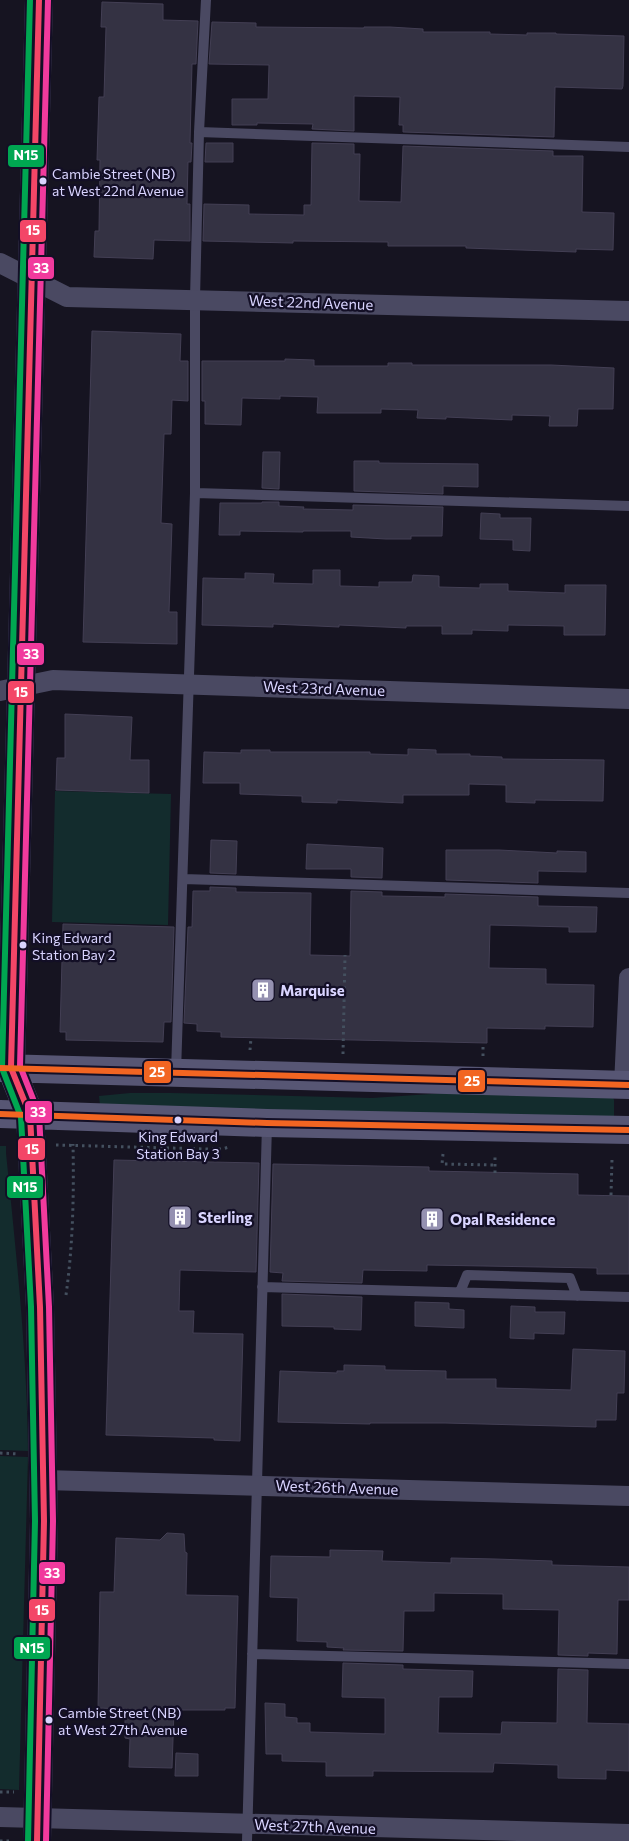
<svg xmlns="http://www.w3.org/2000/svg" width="629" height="1841" font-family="Commissioner,sans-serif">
<rect width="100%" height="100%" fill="#161421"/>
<!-- green -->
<path fill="#132c2d" d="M55,791L171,794L168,925L52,922Z
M475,1091L612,1095L614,1100V1119L497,1120L100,1105L99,1096L130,1093H171L372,1098Z
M0,1146H6V1153C16,1252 27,1351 28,1451L0,1450Z
M0,1456L28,1457L19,1790L0,1789Z"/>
<!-- building -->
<path fill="#343243" stroke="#433f54" d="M102,2L163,4V20L198,21L196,64H192L190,143H192L191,162H188L187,204H190V241L154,240L153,259L94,257L95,231H99L100,160H97L99,97H104L106,27H101Z
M212,22L256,23V27L364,28V27H390L423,29V32H490V34L527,35V33H556V34L624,36L623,86L622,89L555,87L554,137L403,132V125H399L400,97L354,96V131L312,129L313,124L257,123V125H232V99H268L269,65L209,64Z
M206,143H233V162H205Z
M312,143L354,144V154H360L359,201L401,202L403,146L553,151V156H583L582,212L614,213L613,250L576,249V252L466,248V246H388V242L293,241V243L203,241L204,204L249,205V214L304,215V205H311Z
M92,331L181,334L180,361H188V401L172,400L171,434H164L161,523L172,524L169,612H177V644L83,642Z
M285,359L314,360V366H388V363H412V365H551L614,368L613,409H578L577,426H549L550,416L512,415V420L446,417V419L417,418L418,410L381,409V413H317L318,397L280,396V399L242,398L241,425L205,424V401H202V361H285Z
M263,452H280L279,489L262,488Z
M354,461H379V463L478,464V487L443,486V494L354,491Z
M262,502H279V506L304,507L303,509L353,510V505L443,507L442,536H411V539H386L351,537V531H303V532L240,531V535H219L220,503H262Z
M481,513L500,514V518H531L530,551L513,550V540L480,539Z
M313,570H340V586L379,587V582H412L413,575L439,576V587L480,588V584H508V591L565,593V585H606L605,635H564V626L508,625V631L472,630V634H442V626H406V628L339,625V627L273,624V627L202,625L203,578L245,579V573L274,574L273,583L313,584Z
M65,714L132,717L130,760H149V793L56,790L57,758H65Z
M408,749L436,750V754H470V756L502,757V759L604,760L603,801L535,800V803L506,802V785L469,784V795H403V803L337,800V803L302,802V796L240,794V783H203L204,752L241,753V750H270V752H370V754L408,755Z
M211,840L237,841L236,874L210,873Z
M307,844L383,848L382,878L351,877V869H306Z
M446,850H499L557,853V851L586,852V872L538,871V883L446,880Z
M210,887L236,888V892L311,893L310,955L350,956L351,891L382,892V896L445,897V894L538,897V906L597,907L596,932H569V927L490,925L489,968L546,969V984L594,985L593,1027L545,1026V1029L487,1028V1043L221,1037V1032L197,1031V1024L184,1023L188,927H192L193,891H210Z
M63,924L174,927L171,1022H164L163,1042L66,1040V1032H60Z
M114,1160L259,1163L256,1272L180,1270L179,1311H194L193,1333L243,1334L240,1441L214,1440V1438L106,1435Z
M273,1164L429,1167V1171L578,1174V1195L629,1196V1274H597V1268L427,1265V1271L363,1270L362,1283L282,1281L283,1273L270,1272Z
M282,1294L362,1297L361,1330L334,1329V1327L282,1326Z
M415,1302L449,1303V1309L464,1310V1328L415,1326Z
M511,1306L535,1307V1312H565L564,1334L534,1333V1339L510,1338Z
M573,1349L625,1351L624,1393H617L616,1420H596V1427L445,1423H370V1424L278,1422L280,1371L337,1373V1371H344V1365L385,1366V1370L446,1371V1379H496V1388L571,1390Z
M167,1533L184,1534L185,1552L187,1553L186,1595L238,1596L235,1708H225V1710H174L172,1768L129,1767L130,1739L125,1738V1709L98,1708L100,1592H114L116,1538L160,1540Z
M330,1550L383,1551L382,1561L451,1563V1558L495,1559L552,1561V1565L629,1567V1600H618L617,1654L588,1653V1656L558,1655L559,1610L503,1609V1594L434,1593V1611H404L403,1651L343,1650L344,1648L327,1647V1642L297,1641L298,1598L270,1597L271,1556L330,1557Z
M343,1663L403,1665V1669L473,1671L472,1697H439L438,1733L501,1734L502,1722L557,1723L558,1669L588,1670L587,1723L629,1724V1771L606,1770V1779L558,1778V1765L494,1763L493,1772L373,1771V1776H326V1762L282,1761V1754H266L265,1703L285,1704V1717L297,1718V1723H310V1732L385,1734V1698L342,1697Z
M176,1753L198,1754V1776H175Z"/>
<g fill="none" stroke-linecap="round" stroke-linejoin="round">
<!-- path -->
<path stroke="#44505f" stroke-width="3" stroke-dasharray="2.5 4" stroke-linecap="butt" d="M250,1050L251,1038
M343,1054L345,955
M483,1056V1043
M56,1145L206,1149H222L229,1147
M443,1154L442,1164L495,1165
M495,1173V1155
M611,1195L612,1159
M66,1295C73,1245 74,1194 73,1144
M0,1453L19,1454
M0,1792H14
M0,1841H12"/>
<!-- lane -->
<path stroke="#4a4962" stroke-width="10" d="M199,132L629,147
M195,493L629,506
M183,879L629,893
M176,1072L195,493V299L199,132L206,0
M262,1287L629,1297
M460,1292L467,1275L570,1278L577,1296
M252,1654L629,1664
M247,1841L267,1125"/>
<!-- street -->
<path stroke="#4a4962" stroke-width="20" d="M0,263L67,297L629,311
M0,691L53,680L629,699
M624,1085L629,978
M44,1480L629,1496
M0,1817L629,1834"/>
<!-- secondary -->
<path stroke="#575674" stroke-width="28" d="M0,1068L629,1085
M0,1114L267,1123L629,1130
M37,1841L44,1521L40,1307L30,1115L11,1068L39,0"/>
<!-- bus-1 casing -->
<g stroke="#130f26" stroke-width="10">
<path id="bus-1" d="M37,1841L44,1521L40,1307L30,1115L11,1068L39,0"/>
</g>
<!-- bus-2 casing -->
<g stroke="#130f26" stroke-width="10">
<path id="bus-2" d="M46,1841L53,1521L49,1307L39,1114L20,1066L48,0"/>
</g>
<!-- bus-3 casing -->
<g stroke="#130f26" stroke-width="10">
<path id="bus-3" d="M28,1841L35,1521L31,1307L21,1117L2,1068L30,0"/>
</g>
<!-- bus-4 casing -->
<g stroke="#130f26" stroke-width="10">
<path id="bus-4" d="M0,1068L629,1085
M0,1114L267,1123L629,1130"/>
</g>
<!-- bus-1 -->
<use href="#bus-1" stroke="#f34667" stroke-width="6"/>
<!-- bus-2 -->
<use href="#bus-2" stroke="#f13a9d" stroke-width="6"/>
<!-- bus-3 -->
<use href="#bus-3" stroke="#00a651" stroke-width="6"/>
<!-- bus-4 -->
<use href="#bus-4" stroke="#f26522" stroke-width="6"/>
</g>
<!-- icons -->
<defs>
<g id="building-square" transform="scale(1.25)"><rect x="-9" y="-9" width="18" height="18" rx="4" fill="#9591b1" stroke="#130f26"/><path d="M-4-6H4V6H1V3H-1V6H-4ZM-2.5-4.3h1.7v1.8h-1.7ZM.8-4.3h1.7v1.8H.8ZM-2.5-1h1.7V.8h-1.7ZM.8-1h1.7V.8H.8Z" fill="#fff"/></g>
</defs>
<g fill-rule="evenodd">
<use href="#building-square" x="263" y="990"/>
<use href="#building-square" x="180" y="1217"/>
<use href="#building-square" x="432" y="1219"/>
</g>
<!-- markers -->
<g fill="#d9d4ff" stroke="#130f26" stroke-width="2">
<circle cx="43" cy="181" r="4.5"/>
<circle cx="23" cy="945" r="4.5"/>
<circle cx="178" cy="1120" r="4.5"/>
<circle cx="49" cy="1720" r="4.5"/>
</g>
<g text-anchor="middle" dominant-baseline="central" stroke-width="4.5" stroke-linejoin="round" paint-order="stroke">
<!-- bus labels -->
<g font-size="14" fill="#d9d4ff" stroke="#130f26" text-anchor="start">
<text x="52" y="173">Cambie Street (NB)<tspan x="52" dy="17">at West 22nd Avenue</tspan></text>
<text x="32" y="937">King Edward<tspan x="32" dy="17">Station Bay 2</tspan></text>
<text x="178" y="1136" text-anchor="middle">King Edward<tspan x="178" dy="17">Station Bay 3</tspan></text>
<text x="58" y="1712">Cambie Street (NB)<tspan x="58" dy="17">at West 27th Avenue</tspan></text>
</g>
<!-- street labels -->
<g font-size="15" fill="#d9d4ff" stroke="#130f26">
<text transform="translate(311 302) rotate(2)">West 22nd Avenue</text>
<text transform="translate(324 688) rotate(2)">West 23rd Avenue</text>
<text transform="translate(337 1487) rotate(2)">West 26th Avenue</text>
<text transform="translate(315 1826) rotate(2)">West 27th Avenue</text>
</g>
<!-- poi labels -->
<g font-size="15" font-weight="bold" fill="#d9d4ff" stroke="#130f26" text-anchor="start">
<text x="280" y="990">Marquise</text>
<text x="198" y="1217">Sterling</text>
<text x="450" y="1219">Opal Residence</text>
</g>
</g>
<g stroke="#130f26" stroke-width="2">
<rect x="7" y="144" width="38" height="24" rx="5" fill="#00a651"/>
<rect x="19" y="219" width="28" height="24" rx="5" fill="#f34667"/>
<rect x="27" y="256" width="28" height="24" rx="5" fill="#f13a9d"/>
<rect x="16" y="642" width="29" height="24" rx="5" fill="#f13a9d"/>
<rect x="7" y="680" width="28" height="24" rx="5" fill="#f34667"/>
<rect x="143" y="1060" width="29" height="24" rx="5" fill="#f26522"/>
<rect x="457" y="1069" width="29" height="24" rx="5" fill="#f26522"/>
<rect x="24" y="1100" width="29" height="24" rx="5" fill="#f13a9d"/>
<rect x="17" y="1137" width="29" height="24" rx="5" fill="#f34667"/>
<rect x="6" y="1175" width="38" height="24" rx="5" fill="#00a651"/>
<rect x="38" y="1561" width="28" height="24" rx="5" fill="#f13a9d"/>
<rect x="28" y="1598" width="28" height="24" rx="5" fill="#f34667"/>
<rect x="13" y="1636" width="38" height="24" rx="5" fill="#00a651"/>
</g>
<g font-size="14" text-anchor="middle" font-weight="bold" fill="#fff">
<text x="26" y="160">N15</text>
<text x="33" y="235">15</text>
<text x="41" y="273">33</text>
<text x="31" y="659">33</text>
<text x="21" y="697">15</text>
<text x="157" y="1077">25</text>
<text x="472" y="1086">25</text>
<text x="38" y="1117">33</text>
<text x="32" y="1154">15</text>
<text x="25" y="1192">N15</text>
<text x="52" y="1578">33</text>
<text x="42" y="1615">15</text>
<text x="32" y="1653">N15</text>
</g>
</svg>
